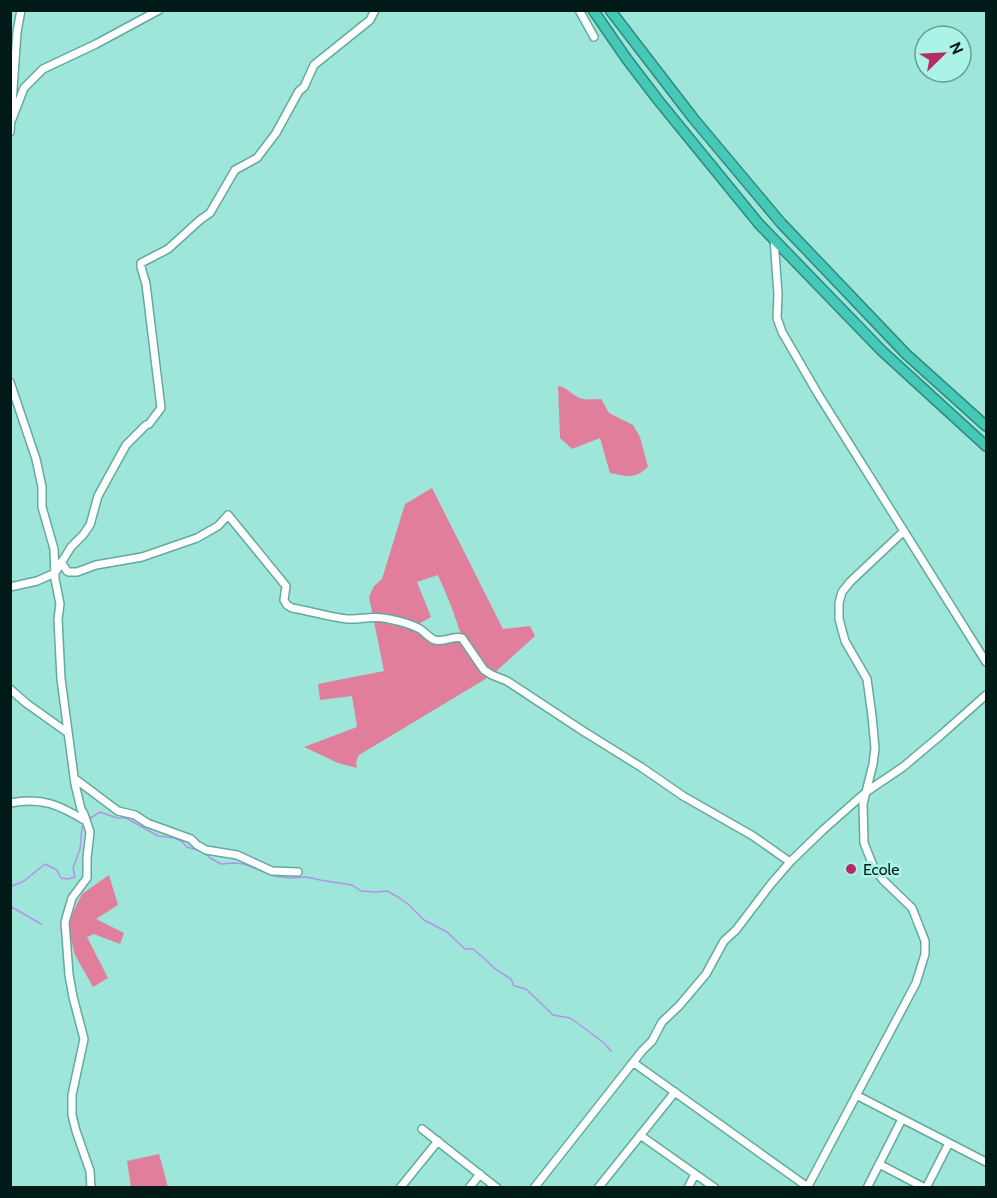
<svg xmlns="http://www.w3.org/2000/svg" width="997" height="1198" font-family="Cabin,sans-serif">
<rect width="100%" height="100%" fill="#9ee6d9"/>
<!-- forest -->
<path fill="#e17e9b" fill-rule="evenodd" d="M558,386C566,387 569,392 576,396C583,401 592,399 601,399L609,413L633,425L640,437L648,467C634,480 627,476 610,473L600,438L572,449L560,438Z
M432,488L503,629L530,626L535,636L492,675L359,755L356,762L357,768L338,763L304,747L357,727L352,696L320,700L318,684L384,671L369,597L374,586L382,579L405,504ZM438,575L452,608L462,638L433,640L415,626L431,617L417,582Z
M109,875L118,905L96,919L124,933L120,944L94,934L87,937L108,978L93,987L75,955L67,924L82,894Z
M159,1154L168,1187H131L127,1161Z"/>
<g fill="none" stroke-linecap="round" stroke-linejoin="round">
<!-- stream -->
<path stroke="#b592e7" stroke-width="1.5" d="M89,819L100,812L117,818H126L158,836L175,838L181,841L187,847L201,851
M205,853L210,858L221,864L234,863L244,864L274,876L291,878L307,877L320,880L352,885L361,891L375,892L387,891L398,897L409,905L424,920L447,932L465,949H473L485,959L494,968L511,979L514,986L526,989L553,1015L570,1018L576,1022L604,1043L611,1051
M10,887L24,881L45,864L57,870L61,878L68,879L75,877L73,868L80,849L82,827L84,825
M10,906L41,924
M10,957L12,958"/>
<!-- minor casing -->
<g stroke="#63aa9e" stroke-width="10">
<path id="minor" d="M579,10L594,37
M12,119L24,88L43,69L96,44L159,10
M10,132L17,32L21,10
M774,239L778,294L777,318L782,332L818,394L986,662
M10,382L36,459L42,487V507L54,549L55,579L60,604L58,619L61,679L75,784L81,809L84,814L90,832L87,858V878L72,898L65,922L69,975L73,997L84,1039L72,1095V1115L76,1131L90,1171L91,1188
M61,562L67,571L69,572H77L96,565L142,557L197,538L218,526L228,515L286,586L284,600L287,605L292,608C310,611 329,617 347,619C362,620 372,615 389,619C399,621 411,624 420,629C425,632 429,638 435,640C444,643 453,635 462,638L484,670L492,675L507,681L583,731L641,767L683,796L753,836L790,862
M10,587L37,581L55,573L71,547L83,535L90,525L98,496L126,445L146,425L149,424L161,408L146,284L141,267V263L168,249L200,220L210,213L235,170L257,158L276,133L299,91L304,87L314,65L370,20L375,10
M10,689L26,703L68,733
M74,778L118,811L135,815L147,823L191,839L197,845L206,850L237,855L272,871L298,872
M10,803C43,797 59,805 86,821
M634,1063L809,1188
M856,1095L986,1162
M422,1129L497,1188
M640,1135L715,1188
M879,1164L925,1188
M400,1188L438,1141
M469,1188L480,1174
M534,1188L642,1051L652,1041L662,1022L679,1006L706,974L724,941L736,930L771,884L790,862L823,830L866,792L903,767L941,735L986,695
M598,1188L675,1092
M688,1188L695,1174
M807,1188L916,983L925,954V941L912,908L883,880L874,868L864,843L863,804L873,764L875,748L872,716L867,679L845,641L839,619V603L842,592L850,582L904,531
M867,1188L902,1119
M926,1188L949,1143"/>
</g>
<!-- highway casing -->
<g stroke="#2d8b7e" stroke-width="12">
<path id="highway" d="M593,10L626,58L658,100L759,224L882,351L986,446
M610,10L693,118L781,223L906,354L986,426"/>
</g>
<!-- minor -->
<use href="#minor" stroke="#fff" stroke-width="7"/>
<!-- highway -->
<use href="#highway" stroke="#45c8b6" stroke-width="9"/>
</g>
<!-- markers -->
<circle fill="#b82b62" stroke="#abf3e6" stroke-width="2" cx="851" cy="869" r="6"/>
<g text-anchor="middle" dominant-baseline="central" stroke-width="6" stroke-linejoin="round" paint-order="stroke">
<!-- poi labels -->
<g font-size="16" fill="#001b17" stroke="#abf3e6" text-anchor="start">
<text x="863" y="869">Ecole</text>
</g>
</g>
<!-- border -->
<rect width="997" height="1198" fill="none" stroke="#001b17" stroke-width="24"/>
<!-- north arrow -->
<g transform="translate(943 54) rotate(66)"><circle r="28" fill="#abf3e6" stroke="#679d93" stroke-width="1.5"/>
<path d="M0-4.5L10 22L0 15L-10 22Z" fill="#b82b62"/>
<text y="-9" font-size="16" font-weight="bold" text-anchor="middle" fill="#001b17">N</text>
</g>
</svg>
